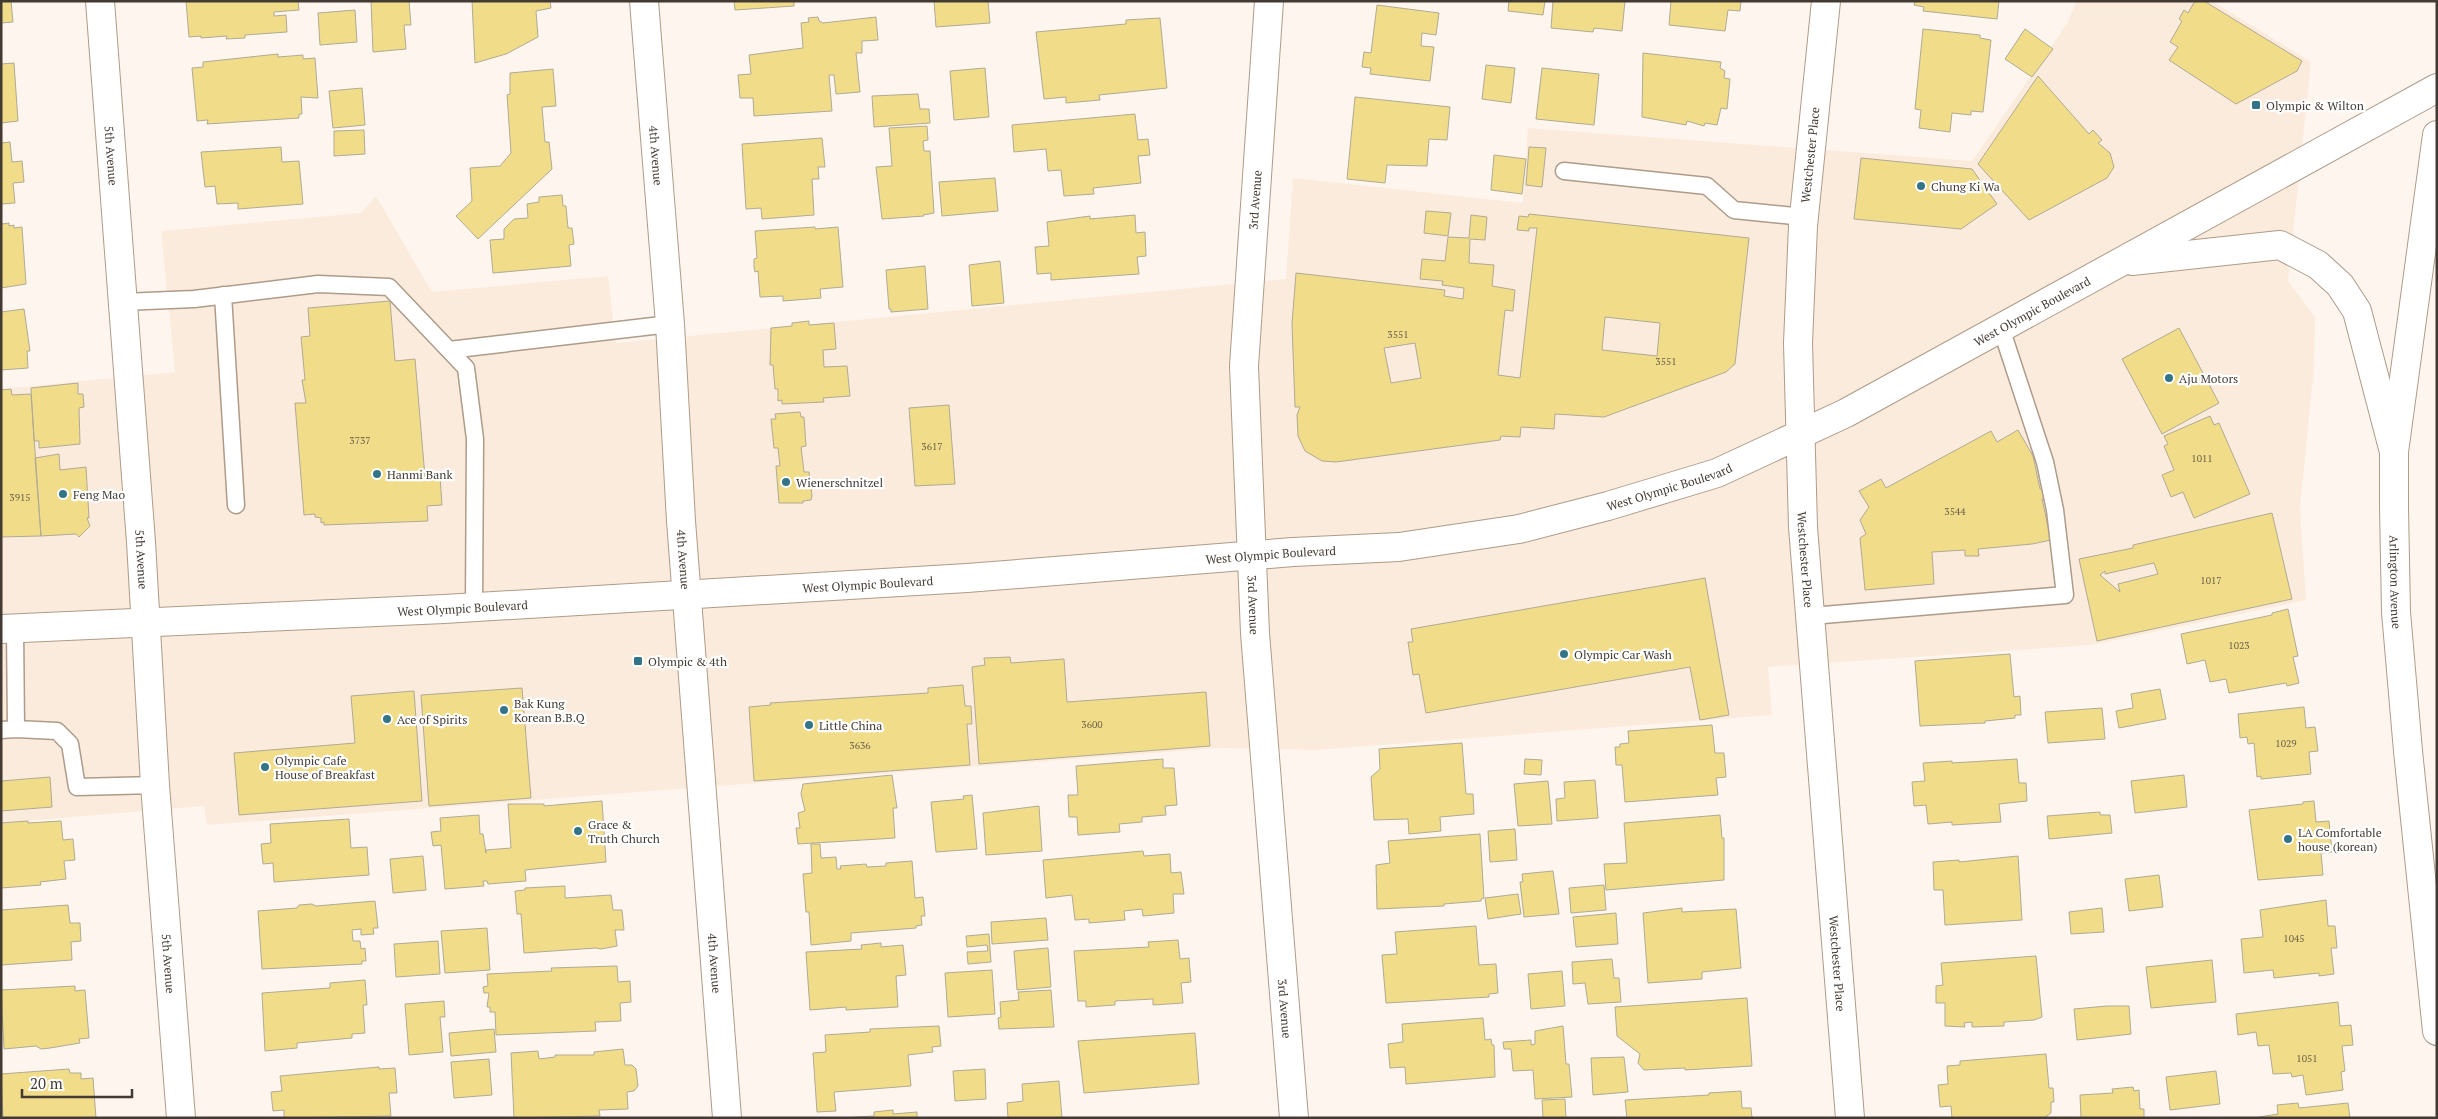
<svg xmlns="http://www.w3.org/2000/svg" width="2438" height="1119" font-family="'PT Serif',serif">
<rect width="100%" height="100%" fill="#fef6ee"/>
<!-- built -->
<path fill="#fbebdc" d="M2076,1H2212L2311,62L2288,281L2315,317L2314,366L2300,509L2306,600L2092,645L1768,667L1772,715L1316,750L1218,748L207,825L204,806L1,823V389L175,372L161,231L361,213L376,196L432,292L608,276L616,343L1286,279L1293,178L1523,203L1528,128L1972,161L2068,22Z"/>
<!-- building -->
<path fill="#f1dc8a" stroke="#b0ab93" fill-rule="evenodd" d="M1,1H11L13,22L1,23Z
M186,1H298L299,10L274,12V16L286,15L287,32L245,35V38L226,39L227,36L201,38V36L189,37Z
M371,1H409L411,25H404L406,49L373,52Z
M472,1H550L551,8L536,11L538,37L506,54L475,63Z
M734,1H794V6L735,10Z
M934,1H988L990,23L936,27Z
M1509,1H1545L1543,15L1508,11Z
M1553,1H1625L1622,31L1594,28L1593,32L1551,28Z
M1671,1H1741L1740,11L1728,10L1725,31L1669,25Z
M1915,1H1999L1997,19L1923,11L1924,7L1914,5Z
M2195,1H2204L2302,61L2297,71L2236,104L2169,60L2178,47L2170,42L2182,21L2179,19L2184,10L2188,13Z
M1377,5L1439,13L1436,35L1422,33L1421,46L1434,47L1430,81L1370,74L1371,68L1362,67L1364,52L1371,53Z
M355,10L357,42L320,45L318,13Z
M818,17L819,21L823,23L876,17L878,40L862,41V53H856L860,92L836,94L834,75H829L832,111L754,116L753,98H740L738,75L751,74L749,55L803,48L801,23L809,22L808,18Z
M1160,18L1167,88L1099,95L1100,100L1066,103V97L1044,99L1036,32L1126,24V20Z
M1923,29L1980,35V38L1991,40L1983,112L1971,111V115L1952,113L1950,132L1919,128L1921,110L1915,109Z
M2025,29L2053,49L2032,77L2005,59Z
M1643,53L1721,62L1720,68L1725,71L1724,78L1730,79L1727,109L1721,108L1717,125L1705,123L1704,126L1687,121L1686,125L1642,117Z
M278,54V57L303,55V59L315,58L318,98L301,97L302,114H299V118L207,124L208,120L197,121L192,68L203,67V62Z
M14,63L18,121L1,123V64Z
M1486,65L1515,68L1511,103L1482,99Z
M985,68L989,117L954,120L950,71Z
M1542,68L1599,74L1594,125L1536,119Z
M553,69L556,106L542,107L545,142H549L552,169L478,239L456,216L472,201L470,168L500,166L511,153L507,95L510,94V73Z
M2038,76L2089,134L2093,130L2102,140L2098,143L2110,153L2114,167L2107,178L2029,220L1978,164Z
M362,88L365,125L333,128L329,91Z
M918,94L920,109H929L930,123L874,127L872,96Z
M1355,97L1450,107L1447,140L1429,139L1427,166L1387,165L1385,183L1347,179Z
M1135,114L1138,140L1148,139L1150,155L1138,156L1141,183L1093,188L1094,194L1064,196L1061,170L1048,171L1046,149L1014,152L1012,125Z
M927,126L928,140L923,141L924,151H930L934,213L923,215L924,216L882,219L876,167L892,166L889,128Z
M364,130L365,154L334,156V131Z
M822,138L825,167H818L819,179H812L814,215L762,219L761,208L746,209L742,144Z
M10,142L12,162L22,161L24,182L13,183L15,203L1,204V143Z
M281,147L282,162L299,161L303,204L238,209V203L217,204L215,186L205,187L201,152Z
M1529,147L1546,148L1542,187L1526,185Z
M1494,155L1526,159L1522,194L1491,190Z
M1861,158L1972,169L1997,204L1961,229L1854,219Z
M995,178L998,211L942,216L939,182Z
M562,195L563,206H566L568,228H572L574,244L569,245L571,266L493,273L490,240L504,239V229L514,219L528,218L527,204L539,202V197Z
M1426,211L1451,213L1448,236L1424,233Z
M1529,214L1749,238L1735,364L1726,372L1604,417L1555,414L1554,429L1521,427L1520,437L1501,436L1500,440L1336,462L1322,461L1305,451L1298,436L1297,415L1300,407H1295L1292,324L1296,273L1445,290L1444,296L1463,299L1464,288L1442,285L1443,281L1420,279L1422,259L1445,261L1448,237L1469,238L1471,215L1487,217L1485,240L1470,239L1469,263L1494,265L1492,286L1515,290L1513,311L1505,310L1498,375L1520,378L1537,228H1529V231L1517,230L1519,216L1528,217ZM1605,317L1660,323L1657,356L1602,350ZM1415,343L1421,378L1391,383L1384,348Z
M1135,215L1136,233L1145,232L1146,256L1137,257L1139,274L1051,280V273L1037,274L1035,247L1049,246L1047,222L1090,216V219Z
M9,223V226L14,225V228L22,227L26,284L1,288V227L2,224Z
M815,227V229L838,227L843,287L820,289L821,298L783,301V296L760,297L758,271L755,272L754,267V259L757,258L755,231Z
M1000,261L1004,303L972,306L969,265Z
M925,266L928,309L891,312V309H889L886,270Z
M390,301L395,361L415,359L425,477L440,476L442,505L427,506L428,521L324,525V522L321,523V518L315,517V514L304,515L295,403H306L302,380H305L301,337L310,336L308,308Z
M24,309L30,351H27L28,368L1,370V312Z
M809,321V325L834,323L836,349L823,350L824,367L847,366L850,396L823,398L824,402L782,404V400L778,401V389H775L773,365H770L771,328L792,326V323Z
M2179,328L2219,403L2162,434L2122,359Z
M78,383V394H83L84,407L79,408L80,444L39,448V441H34L31,388Z
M11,389L12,395L31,394L41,536L1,537V390Z
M949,405L955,484L915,486L909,408Z
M800,412L801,417H804L806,446L801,447L804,472H809L812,496L811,500L803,501V503H779L776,466H780L778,448H774L771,419H776L775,414Z
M2210,416L2214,425L2219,423L2250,494L2194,518L2183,492L2171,497L2162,475L2174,470L2164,446L2168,444L2164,436Z
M2018,430L2033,456L2040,489L2045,488L2047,498L2042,499L2051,540L2032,544L1978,549L1979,556H1965V550L1932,552L1934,584L1865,590L1860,538L1866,534L1860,520L1869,507L1859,491L1881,479L1886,488L1991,431L1997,442Z
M59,454L60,470L86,467L89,518H87L90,526L79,537L76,534L41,536L35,458Z
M2272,513L2292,599L2097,641L2079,559L2133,548V545ZM2154,563L2158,574L2118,584L2120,592L2100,575L2105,571V574Z
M1705,578L1729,715L1700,720L1690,667L1426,713L1419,674L1413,675L1408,642H1413L1411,629Z
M2288,609L2298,656L2293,657L2299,683L2287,686L2286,683L2229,693L2226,679L2210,682L2205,660L2187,664L2181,634L2272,615V613Z
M2010,654L2014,697L2020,696L2021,715H2015V718L1985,721V723L1920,726L1915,661Z
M1010,657L1011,663L1064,659L1067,702L1206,692L1210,746L979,764L972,667L985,665L984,658Z
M963,685L965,706H971L972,724H967L970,765L754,781L749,707L771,705L770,703L928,693V688Z
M522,688L531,798L429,806L421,695Z
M2160,689L2166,719L2119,728L2116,711L2133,708L2131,694Z
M414,691L422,801L239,815L234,753L355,743L351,696Z
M2304,707L2306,728L2315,727L2318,751L2309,752L2311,774L2261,779V776L2257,777L2254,743L2248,744L2247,737L2240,738L2238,714Z
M2102,708L2105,739L2048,743L2045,712Z
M1712,725L1715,753H1724L1726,777L1716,778L1718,795L1625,802L1622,765H1616L1615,747H1620V744L1629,743L1628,731Z
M1462,743L1466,794H1473L1474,814L1440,817L1441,831L1409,834L1408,819L1374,820L1371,777L1380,769L1379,749Z
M1163,759V768H1174L1177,805L1165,806L1166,815L1142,817V822L1119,824L1120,832L1078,835L1077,817H1069L1068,795H1078L1076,766Z
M1525,759L1542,760L1541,775L1524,774Z
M2017,759L2019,783H2026L2027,801L1999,804L2001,822L1952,825V822L1928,824L1926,805L1914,806L1912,782L1925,781L1923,763L1952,761V763Z
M892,775L897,808H893L895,838L798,844L796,828H800L798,813L805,811L801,794L803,784Z
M2184,775L2187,807L2135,813L2131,781Z
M50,777L52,807L1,811V781Z
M1595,780L1598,818L1557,821L1556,799L1565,798L1564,782Z
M1548,781L1552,824L1518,826L1514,784Z
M972,795L977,849L936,852L931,802L964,799L963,796Z
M602,801L606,862L525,870L526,881L488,884L487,881H483L484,886L445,889L441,845L433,846L431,832L441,831L440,818L479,815L480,834H483L486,853V850L511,848L508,804H544V806Z
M2314,801L2316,822L2329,821L2332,852L2321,853L2323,875L2258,880L2249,810L2303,804V802Z
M1039,806L1042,851L986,855L983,813Z
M2100,812V815H2110L2112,833L2049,839L2047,816Z
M1720,815L1722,838H1724V880L1606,890L1604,864L1627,863L1624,823Z
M349,819L351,848L367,847L369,875L274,882L273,863L263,864L261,844L271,843L270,824Z
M28,821V823L61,821L63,840L73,839L75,860L64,861L66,879L40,882L41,885L1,888V823Z
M1515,829L1517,860L1490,862L1488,831Z
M1480,834L1484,898L1481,899V901L1444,904V906L1377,909L1376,865L1390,863L1388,841Z
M811,844H820L821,858L836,857L837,869H841L840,866L866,864L867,867L886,866V863L912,861L915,898L923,897L925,916H921L922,925L916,926V928L851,933V941L811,945L809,912H806L803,874L812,873Z
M1143,851L1144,856L1170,854L1171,873L1181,872L1184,894H1173L1174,913L1143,916L1142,909L1124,911L1125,920L1089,923V919L1075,920L1072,895L1046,898L1043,860Z
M423,856L426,890L393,893L390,859Z
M2018,856L2022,920L1945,925L1943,890H1934L1933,862L1959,860V862Z
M1553,871L1559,914L1524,917L1520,882H1523L1522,874Z
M2159,875L2163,907L2129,911L2125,879Z
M1604,885L1606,910L1571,913L1569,888Z
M565,886V898L611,895L613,910H622L624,930H615L617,946L601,949L596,948L524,953L521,914H517L515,891L525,890V888Z
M1518,894L1521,914L1488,919L1485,898Z
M2326,900L2328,926H2335L2337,948H2331L2334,974L2319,976V973L2274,978L2273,970L2244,973L2241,939L2263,937L2260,910Z
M375,901L378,928H373L374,934L361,935V929L352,930L353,941H360L361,949L365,948L366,961H362V964L262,969L258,911L297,908L299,905L312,904L316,906Z
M68,905L70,923H80L81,941L71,942L72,960L1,965V910Z
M1682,908V912L1736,909L1741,968L1702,972V979L1648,983L1643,913Z
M2102,908L2104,932L2071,934L2069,912Z
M1616,913L1618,944L1576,947L1573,917Z
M1046,918L1048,940L992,944L991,922Z
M1476,926L1479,965L1496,964L1498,993L1489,994V997L1386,1003L1382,955L1397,954L1395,932Z
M487,928L490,970L445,973L441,931Z
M989,934L991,962L968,964L967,952L988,951L987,945L967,947L966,936Z
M1178,940L1180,959L1189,958L1191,982L1181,983L1183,1003L1153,1005V999L1115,1001V1005L1086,1007V1001H1078L1074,951L1149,947L1148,942Z
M438,941L440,974L396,977L394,944Z
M881,943V947L903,945L906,975L896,976L898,1007L846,1010V1007L810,1010L806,952L862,949L861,945Z
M1048,948L1051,987L1017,990L1014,951Z
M2036,956L2042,1017L2034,1020L2004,1022V1026L1972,1027V1022L1964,1023L1965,1027L1945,1026V1003H1936V986L1943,985L1941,963Z
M1612,959L1614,978H1619L1621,1002L1588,1004L1585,983L1573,984L1572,962Z
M2212,960L2216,1002L2151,1008L2146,967Z
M617,966L618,982L630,981L631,1002L620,1003L621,1021L595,1022L596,1031L496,1035L495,1012H490V1007H487L489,993H484L483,987L488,986L487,974L552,971L551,968Z
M992,970L995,1014L948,1017L945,973Z
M1562,971L1565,1006L1531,1009L1528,974Z
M365,980L367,1005H363L365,1033L352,1034V1038L297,1043V1048L265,1051L262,993L330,988V983Z
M75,986V991L85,990L89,1038L79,1039L80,1043L50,1048L41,1049L36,1046L4,1049L1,990Z
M1051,990L1054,1027L999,1029L998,1018L1001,1017L1000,1002L1019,1000L1018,992Z
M1747,998L1752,1066L1685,1070V1068L1644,1070L1638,1063L1640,1054L1617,1036L1615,1007Z
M444,1001L445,1017H440L443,1052L409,1055L405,1004Z
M2338,1002L2340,1026L2351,1025L2353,1045L2342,1046L2345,1071L2341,1072L2343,1090L2306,1095L2303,1075L2292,1077L2291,1073L2273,1074L2269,1045L2258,1046L2256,1032L2238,1035L2236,1014Z
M2107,1006H2129L2131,1034L2077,1040L2074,1009Z
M1483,1018L1485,1040L1491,1039L1492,1045H1494L1495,1077L1406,1084L1405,1067L1390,1068L1388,1044L1403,1042L1402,1024Z
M939,1026L941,1046L932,1047L933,1052L908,1055L911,1086L834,1092L836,1111L817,1112L813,1053L826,1052L825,1035L870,1032V1029Z
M1563,1026L1566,1064H1569L1572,1097L1535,1099L1533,1070L1513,1071L1511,1049H1504L1503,1042L1531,1040V1045L1535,1044V1031Z
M494,1029L496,1052L451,1056L449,1033Z
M1195,1033L1199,1084L1084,1093L1078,1041Z
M623,1049L625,1065H632L636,1069L638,1086L634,1091L627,1092L628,1109L599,1110L600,1116L514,1118L511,1053L538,1051L539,1059L555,1057V1055H594V1052Z
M2046,1054L2049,1088H2053L2054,1102H2051V1113L2044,1118H1952L1951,1106L1940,1107L1938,1085L1948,1084L1947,1066L1960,1065V1061Z
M1624,1057L1628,1092L1593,1095L1591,1058Z
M489,1059L492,1095L454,1098L451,1062Z
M379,1067V1069L395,1068L397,1093H389L391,1116L284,1118V1110L273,1111L271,1092L282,1091L280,1076Z
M69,1069L70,1073H81V1079L93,1078L96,1118H3L1,1074Z
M985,1069L986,1099L955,1101L953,1071Z
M2216,1071L2220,1104L2170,1110L2166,1077Z
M1059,1081L1062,1118H1008L1007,1103L1023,1101L1022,1084Z
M2133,1087L2134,1091L2139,1090L2140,1109H2144V1118H2081L2080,1095L2113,1093L2112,1089Z
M1741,1091L1742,1108H1751L1752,1118H1627L1625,1100L1709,1095V1093Z
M1565,1099L1566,1118H1543L1542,1100Z
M2298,1103L2299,1108L2348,1103L2350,1118H2253L2278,1114L2277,1105Z
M893,1110V1114L917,1112V1118H840L874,1116V1112Z"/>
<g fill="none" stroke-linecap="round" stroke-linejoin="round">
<!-- service casing -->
<g stroke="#ae9b89" stroke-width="19">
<path id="service" d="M1564,171L1707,186L1734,210L1804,217
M223,295L236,505
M123,302L194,299L318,284L389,287L466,368L475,439L474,607
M449,350L670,324
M1811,616L2065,595L2055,510L2045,462L2001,328
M16,729L57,731L70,744L77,787L155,785
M1,730L16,729L15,628"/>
</g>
<!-- minor casing -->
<g stroke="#ae9b89" stroke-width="30">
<g id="minor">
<path id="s1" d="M100,1L141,542L155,785L181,1118"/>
<path id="s2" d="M644,1L670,324L681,521L727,1118"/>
<path id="s3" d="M1269,1L1244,366L1255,633L1294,1118"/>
<path id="s4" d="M1826,1L1803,226L1798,343L1803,527L1850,1118"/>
</g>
</g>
<!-- secondary casing -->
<g stroke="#ae9b89" stroke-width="30">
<g id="secondary">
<path id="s5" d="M2437,135L2394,452V507L2396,612L2408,751L2437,1031"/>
</g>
</g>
<!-- primary casing -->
<g stroke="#ae9b89" stroke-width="30">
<g id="primary">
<path d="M2132,261L2280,245L2318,265L2340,285L2357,311L2394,452"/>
<path id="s6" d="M1,629L444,609L967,578L1293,552L1399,547L1519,529L1608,506L1717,473L1846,413L2437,88"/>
</g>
</g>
<!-- service -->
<use href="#service" stroke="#fff" stroke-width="16"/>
<!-- minor -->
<use href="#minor" stroke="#fff" stroke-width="28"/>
<!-- secondary -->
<use href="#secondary" stroke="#fff" stroke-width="28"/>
<!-- primary -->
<use href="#primary" stroke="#fff" stroke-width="28"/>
</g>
<!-- markers -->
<g fill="#337487" stroke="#fff" stroke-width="2">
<rect x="2251" y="100" width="10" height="10" rx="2.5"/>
<circle cx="1921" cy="186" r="5"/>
<circle cx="2169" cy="378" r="5"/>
<circle cx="377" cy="474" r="5"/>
<circle cx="786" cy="482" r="5"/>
<circle cx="63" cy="494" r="5"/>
<circle cx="1564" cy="654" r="5"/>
<rect x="633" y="656" width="10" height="10" rx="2.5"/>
<circle cx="504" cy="710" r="5"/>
<circle cx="387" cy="719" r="5"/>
<circle cx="809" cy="725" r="5"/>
<circle cx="265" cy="767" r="5"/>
<circle cx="578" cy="831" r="5"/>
<circle cx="2288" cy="839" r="5"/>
</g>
<g text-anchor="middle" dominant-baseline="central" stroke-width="4.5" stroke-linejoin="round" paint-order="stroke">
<!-- number labels -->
<g font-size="10" fill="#6e6349">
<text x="1398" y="334">3551</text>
<text x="1666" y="361">3551</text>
<text x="360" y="440">3737</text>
<text x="932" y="446">3617</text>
<text x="2202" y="458">1011</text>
<text x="20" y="497">3915</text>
<text x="1955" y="511">3544</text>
<text x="2211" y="580">1017</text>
<text x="2239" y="645">1023</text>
<text x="1092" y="724">3600</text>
<text x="2286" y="743">1029</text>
<text x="860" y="745">3636</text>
<text x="2294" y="938">1045</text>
<text x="2307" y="1058">1051</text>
</g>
<!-- poi labels -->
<g font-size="12" fill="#433b33" stroke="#fff" text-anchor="start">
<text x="2266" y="105">Olympic &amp; Wilton</text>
<text x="1931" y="186">Chung Ki Wa</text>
<text x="2179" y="378">Aju Motors</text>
<text x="387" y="474">Hanmi Bank</text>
<text x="796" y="482">Wienerschnitzel</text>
<text x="73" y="494">Feng Mao</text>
<text x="1574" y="654">Olympic Car Wash</text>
<text x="648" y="661">Olympic &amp; 4th</text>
<text x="514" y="703">Bak Kung<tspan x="514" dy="14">Korean B.B.Q</tspan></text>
<text x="397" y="719">Ace of Spirits</text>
<text x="819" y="725">Little China</text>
<text x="275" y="760">Olympic Cafe<tspan x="275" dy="14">House of Breakfast</tspan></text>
<text x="588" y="824">Grace &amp;<tspan x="588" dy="14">Truth Church</tspan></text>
<text x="2298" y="832">LA Comfortable<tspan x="2298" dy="14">house (korean)</tspan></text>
</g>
<!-- street labels -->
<g font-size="12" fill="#433b33" stroke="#fff">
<text transform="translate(1810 155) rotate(-84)">Westchester Place</text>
<text stroke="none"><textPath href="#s1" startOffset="155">5th Avenue</textPath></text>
<text stroke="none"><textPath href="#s2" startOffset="155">4th Avenue</textPath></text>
<text transform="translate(1255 200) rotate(-86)">3rd Avenue</text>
<text stroke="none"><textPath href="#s6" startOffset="2082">West Olympic Boulevard</textPath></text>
<text stroke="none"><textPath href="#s6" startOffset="1678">West Olympic Boulevard</textPath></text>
<text stroke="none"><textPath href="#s6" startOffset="1272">West Olympic Boulevard</textPath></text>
<text stroke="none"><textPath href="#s1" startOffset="560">5th Avenue</textPath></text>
<text stroke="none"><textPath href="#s2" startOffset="560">4th Avenue</textPath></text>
<text stroke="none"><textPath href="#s4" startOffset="560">Westchester Place</textPath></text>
<text stroke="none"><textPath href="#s5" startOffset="450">Arlington Avenue</textPath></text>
<text stroke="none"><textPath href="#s6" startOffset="868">West Olympic Boulevard</textPath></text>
<text stroke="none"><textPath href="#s3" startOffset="605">3rd Avenue</textPath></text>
<text stroke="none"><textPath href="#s6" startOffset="462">West Olympic Boulevard</textPath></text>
<text stroke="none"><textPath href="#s1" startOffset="965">5th Avenue</textPath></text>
<text stroke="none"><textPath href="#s2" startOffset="965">4th Avenue</textPath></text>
<text stroke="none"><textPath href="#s4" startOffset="965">Westchester Place</textPath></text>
<text stroke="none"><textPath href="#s3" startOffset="1010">3rd Avenue</textPath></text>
</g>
</g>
<!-- border -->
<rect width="2438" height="1119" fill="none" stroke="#433b33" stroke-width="5"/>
<!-- scale -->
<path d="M22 1089v8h110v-8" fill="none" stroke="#433b33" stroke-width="2.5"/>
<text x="30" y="1089" font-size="15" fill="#433b33" stroke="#ffffff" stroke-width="4" paint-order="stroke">20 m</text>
</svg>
